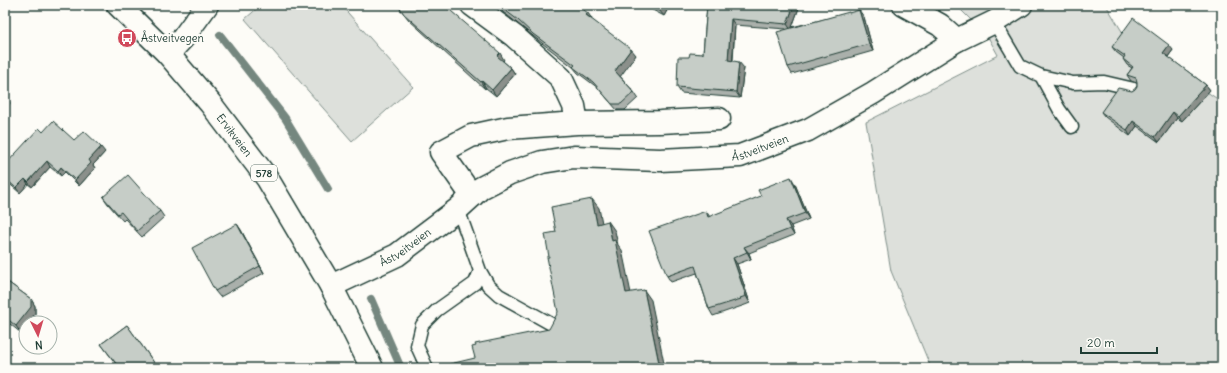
<svg xmlns="http://www.w3.org/2000/svg" width="1227" height="373" font-family="Delius,sans-serif">
<rect width="100%" height="100%" fill="#fdfcf7"/>
<filter id="ink" filterUnits="userSpaceOnUse"><feTurbulence type="fractalNoise" baseFrequency=".025" numOctaves="2"/><feDisplacementMap in="SourceGraphic" scale="8" xChannelSelector="R" yChannelSelector="G"/><feConvolveMatrix kernelMatrix="1 2 1 2 8 2 1 2 1" color-interpolation-filters="sRGB"/></filter>
<g filter="url(#ink)">
<!-- green -->
<path fill="#dde0db" stroke="#7e8e88" d="M261,5H341L413,87L352,141L245,19Z
M956,5H1106L1126,38L1222,102V368H931L891,271L866,122L998,55L988,37Z"/>
<g fill="none" stroke-linecap="round" stroke-linejoin="round">
<!-- stream -->
<path stroke="#75877f" stroke-width="8" d="M220,35L285,118L328,189
M371,299L401,368"/>
<!-- lane casing -->
<g stroke="#1f3d34" stroke-width="15">
<path id="lane" d="M994,22L1020,66L1041,76L1073,83L1104,82L1134,89
M1041,76L1059,109L1072,127
M480,271L488,285L499,295L553,325
M427,368L417,346L422,325L437,310L475,283L480,271L458,209"/>
</g>
<!-- street casing -->
<g stroke="#1f3d34" stroke-width="25">
<path id="street" d="M904,5L940,25L957,40
M168,54L183,38L207,5
M577,123L660,122L719,119
M472,196L441,152L471,136L508,128L577,123L574,106L561,78L514,36L472,5"/>
</g>
<!-- secondary casing -->
<g stroke="#1f3d34" stroke-width="25">
<g id="secondary">
<path id="s1" d="M331,286L397,255L458,209L481,188L510,173L542,162L574,157L660,160L740,156L808,130L873,93L957,40L994,22L1021,5"/>
</g>
</g>
<!-- primary casing -->
<g stroke="#1f3d34" stroke-width="25">
<g id="primary">
<path id="s2" d="M118,5L168,54L210,103L267,178L331,286L372,368"/>
</g>
</g>
<!-- lane -->
<use href="#lane" stroke="#fdfcf7" stroke-width="12"/>
<!-- street -->
<use href="#street" stroke="#fdfcf7" stroke-width="22"/>
<!-- secondary -->
<use href="#secondary" stroke="#fdfcf7" stroke-width="22"/>
<!-- primary -->
<use href="#primary" stroke="#fdfcf7" stroke-width="22"/>
</g>
<!-- wall -->
<path fill="#aab0ab" stroke="#1f3d34" d="M397,5H444L504,60L503,61L511,68L515,74L496,96L486,88L485,89L409,20Z
M495,5H577L592,20L636,55L620,76L634,92L638,98L625,110H617L598,88L578,73L573,67L538,40L522,27L503,12Z
M643,5H670L664,16Z
M707,5H800L792,27L850,13L864,17L873,51L792,74L788,67L786,29L735,25L733,61L744,68L740,98L681,93L677,87L689,57L703,54Z
M1112,47L1173,50L1168,57L1206,85L1210,90L1182,121L1177,118L1159,142L1137,126L1130,136L1105,117L1101,112L1135,89L1137,86V83L1131,81L1127,75L1132,68L1127,65L1123,59L1124,58L1116,52Z
M43,132L74,140L105,152L93,165L95,168L79,186L65,172L61,176L50,167L32,187L28,184L20,193L5,180V165Z
M795,184L809,219L791,226L794,235L749,253L751,259L737,264L750,303L745,305L713,316L709,309L697,273L671,282L667,276L706,211L710,217Z
M103,197L160,211L164,217L142,237L125,219L123,221L108,204Z
M237,224L241,230L264,273L220,297L215,291Z
M5,280L31,299L35,306V314L21,333L5,320Z
M127,325L158,368H119L101,344Z"/>
<!-- shaded-wall -->
<path fill="#8b908b" stroke="#1f3d34" d="M662,5H670L664,16L659,10Z
M794,5H800L791,30L787,24Z
M859,10L864,17L873,51L869,44Z
M588,13L592,19L586,15Z
M731,19L735,25L732,67L728,60Z
M1169,45L1173,50L1167,58L1163,53Z
M631,49L636,55L620,77L615,71Z
M500,53L504,60L501,63L497,56Z
M739,62L744,68L740,98L736,92Z
M511,68L515,74L496,96L492,90Z
M482,81L486,88L485,89L481,82Z
M1206,85L1210,90L1182,121L1178,116Z
M5,96L10,103L5,110Z
M1173,112L1177,118L1159,142L1155,137Z
M1133,121L1137,126L1130,136L1127,130Z
M101,147L105,152L93,165L95,168L79,186L75,180L89,160Z
M47,161L50,167L32,187L28,182Z
M61,167L65,172L61,176L58,171Z
M791,177L795,184L809,219L805,213Z
M25,179L28,184L20,193L16,188Z
M592,199L599,208L604,233L597,224Z
M786,220L791,226L794,235L790,229Z
M608,221L615,231L618,245L622,250L633,303L626,293L612,241Z
M237,224L241,230L264,273L260,266Z
M744,247L749,253L751,259L747,252Z
M733,258L737,264L750,303L746,296Z
M644,290L651,300L665,368H660Z
M31,299L35,306V314L28,323H26V326L21,333L16,326Z"/>
<!-- building -->
<path fill="#c6cdc7" stroke="#1f3d34" d="M398,5H444L500,53L497,56L511,68L492,90L482,81L481,82L404,14Z
M498,5H577L588,13L586,15L631,49L615,71L634,92L621,104H612L593,82L573,67L575,65L533,34L518,20Z
M651,5H662L659,10Z
M707,5H794L787,24L731,19L728,60L739,62L736,92L677,87L678,57H689L690,53L703,54Z
M859,10L869,44L788,67L777,32L849,12V13Z
M1133,18L1169,45L1163,53L1206,85L1178,116L1173,112L1155,137L1133,121L1127,130L1101,112L1118,88L1132,91L1135,89L1137,86V82L1136,78L1127,75L1133,67L1123,59L1125,56L1112,47Z
M53,121L74,140L84,131L101,147L89,160L91,163L75,180L61,167L58,171L47,161L28,182L25,179L16,188L5,178V165L39,128L43,132Z
M128,175L160,211L137,231L121,212L118,214L103,197Z
M791,177L805,213L786,220L790,229L744,247L747,252L733,258L746,296L740,298L741,299L709,309L695,266L667,276L649,231L706,211L708,217L761,196L758,190Z
M592,199L597,224L608,221L612,241L615,240L626,293L644,290L660,368H451L450,364L475,358L472,347L476,346L475,344L549,329L558,312L547,257H549L545,234L556,232L551,207Z
M237,224L260,266L215,291L192,248Z
M5,280L31,299V307L16,326L5,317Z
M127,325L155,364L149,368H121L119,365L118,366L101,344Z"/>
</g>
<!-- icons -->
<defs>
<g id="bus-disc" transform="scale(1)"><circle r="9.5" fill="#d1495b" stroke="#fdfcf7"/><path d="M-5-6H5V4H4V6H2V4H-2V6H-4V4H-5ZM-3.5-4V0h7V-4ZM-3.5 1.2v1.5H-2V1.2ZM2 1.2v1.5H3.5V1.2Z" fill="#fff"/></g>
</defs>
<g fill-rule="evenodd">
<use href="#bus-disc" x="127" y="38"/>
</g>
<g text-anchor="middle" dominant-baseline="central" stroke-width="4" stroke-linejoin="round" paint-order="stroke">
<!-- shield labels -->
<rect fill="#fdfcf7" stroke="#62766e" stroke-width="1" x="251" y="165" width="26" height="16" rx="3"/>
<g font-size="10" font-weight="bold" fill="#1f3d34">
<text x="264" y="173">578</text>
</g>
<!-- poi labels -->
<g font-size="11" fill="#1f3d34" stroke="#fdfcf7" text-anchor="start">
<text x="141" y="38">Åstveitvegen</text>
</g>
<!-- street labels -->
<g font-size="11" fill="#1f3d34" stroke="#fdfcf7">
<text stroke="none"><textPath href="#s2" startOffset="175">Ervikveien</textPath></text>
<text stroke="none"><textPath href="#s1" startOffset="467">Åstveitveien</textPath></text>
<text stroke="none"><textPath href="#s1" startOffset="84">Åstveitveien</textPath></text>
</g>
</g>
<!-- margin -->
<rect width="1227" height="373" fill="none" stroke="#fdfcf7" stroke-width="20"/>
<rect x="10" y="10" width="1207" height="353" fill="none" stroke="#1f3d34" stroke-width="1.5" filter="url(#ink)"/>
<!-- north arrow -->
<g transform="translate(38 335) rotate(175)"><circle r="19" fill="#fdfcf7" stroke="#a4b0a9"/>
<path d="M0-3L7 15L0 10L-7 15Z" fill="#d1495b"/>
<text y="-6" font-size="11" font-weight="bold" text-anchor="middle" fill="#1f3d34">N</text>
</g>
<!-- scale -->
<path d="M1081 347v6h76v-6" fill="none" stroke="#1f3d34" stroke-width="2"/>
<text x="1087" y="347" font-size="12" fill="#1f3d34" stroke="#fdfcf7" stroke-width="3" paint-order="stroke">20 m</text>
</svg>
